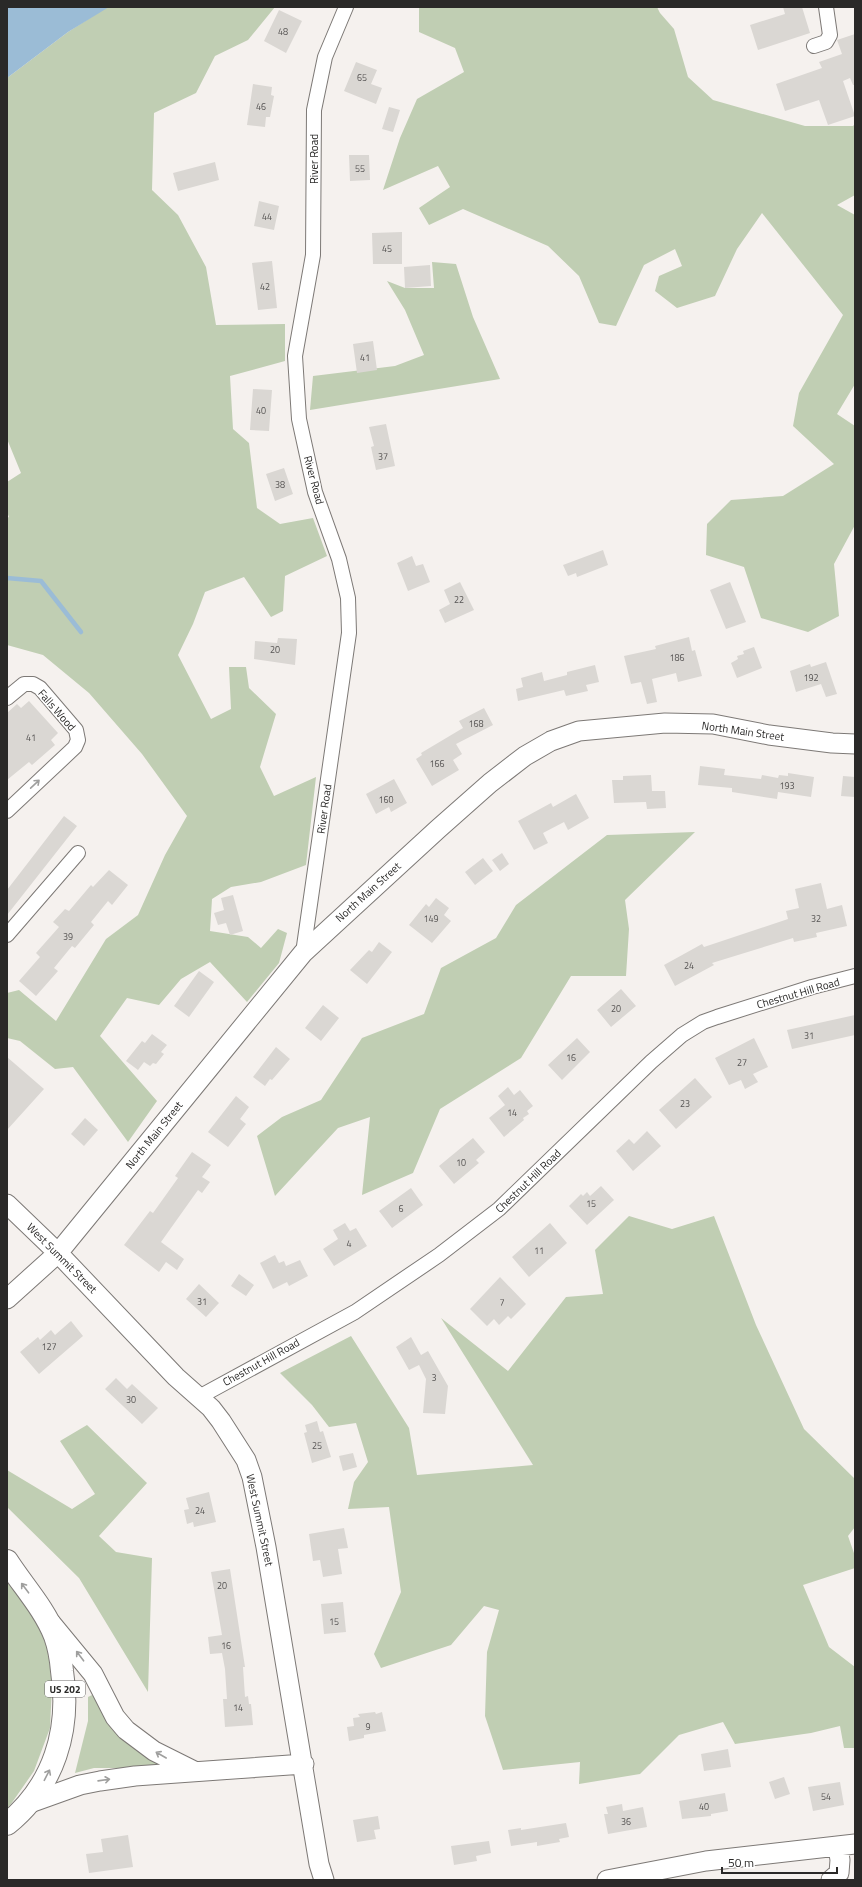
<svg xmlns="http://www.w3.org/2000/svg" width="862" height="1887" font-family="'Titillium Web',sans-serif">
<rect width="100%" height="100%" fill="#f5f1ee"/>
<!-- green -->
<path fill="#c0ceb3" d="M107,7H275L248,40L215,56L196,93L154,113L152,190L178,215L206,267L216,325L285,324V361L230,376L233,429L249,443L257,508L280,524L313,518L327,556L285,576L283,611L271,617L244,577L205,592L193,624L178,655L211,719L231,709L229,667H246L249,688L276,714L260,767L274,796L316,777L306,865L261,882L231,887L212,899L210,931L248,937L261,948L278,929L287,933L279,963L247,1002L210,962L181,979L159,1005L127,998L100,1036L157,1101L128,1142L73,1067L55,1069L20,1041L7,1038V993L19,990L56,1021L106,939L138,915L165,855L187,816L142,754L89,693L43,655L7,645V518L9,517L7,512V482L21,473L7,439V78L68,32Z
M419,7H657L660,13L674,29L688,77L713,100L805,126H853L855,124V195L837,205L855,215V384L837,414L855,426V525L834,564L839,616L808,632L761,618L744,567L706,555L707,524L731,500L783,496L834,464L793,426L799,393L843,315L762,213L737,249L715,296L677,308L655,291L659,276L682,266L675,249L644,265L616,326L599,323L579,276L548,246L463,209L429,225L419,208L450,187L438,166L383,190L400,138L417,99L464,72L455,48L419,32Z
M432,262L456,264L473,317L500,379L310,410L313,376L395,366L424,355L405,310L387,281L405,288H434Z
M695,832L625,900L629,929L626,976H571L521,1058L440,1109L413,1173L362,1195L370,1117L338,1128L275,1196L257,1136L282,1117L321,1100L362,1038L424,1014L441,968L496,938L516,905L607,835Z
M629,1216L672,1229L714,1216L756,1325L804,1429L855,1479V1527L848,1536L855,1556V1568L803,1585L829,1647L855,1667V1748H844L840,1726L811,1733L735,1744L723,1722L679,1735L640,1774L579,1784L580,1762L503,1770L485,1716L487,1652L499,1610L484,1606L451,1645L381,1668L374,1654L401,1592L389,1507L348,1509L354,1482L368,1462L356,1423L329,1427L312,1405L280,1373L351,1336L409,1428L417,1475L533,1465L441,1318L508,1371L566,1297L603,1294L595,1250Z
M87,1425L147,1483L99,1536L116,1552L152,1558L148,1692L79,1578L7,1507V1470L72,1509L95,1494L60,1441Z
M7,1577L30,1608L48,1649L52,1686L50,1728L34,1771L11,1804L7,1808Z
M92,1695L162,1764V1768H94L75,1773L88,1721V1697Z"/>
<!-- water -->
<path fill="#9bbcd6" d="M7,7H109L68,32L7,78Z"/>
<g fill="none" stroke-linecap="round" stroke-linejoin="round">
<!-- stream -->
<path stroke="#9bbcd6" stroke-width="4.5" d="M7,578L41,581L81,632"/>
</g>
<!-- building -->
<path fill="#dad7d3" d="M783,7H802L810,33L758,50L750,25L785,14Z
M279,10L302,21L286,53L264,41Z
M855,34V85H853L850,78L843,81L855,116L828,125L819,100L785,111L776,84L822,68L819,62L842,54L837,40Z
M356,62L377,70L371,84L382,88L376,104L344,91Z
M253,84L272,87L271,95L274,96L270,117H266L265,127L247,125Z
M389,107L400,110L393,132L382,129Z
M349,155H369L370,180L350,181Z
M215,162L219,180L178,191L173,173Z
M259,201L279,206L274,230L254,226Z
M402,232V264H373L372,233Z
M272,261L277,308L258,310L252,263Z
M430,265L431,286L405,288L404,267Z
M373,341L377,370L357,373L353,344Z
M253,389L272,390L269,431L250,430Z
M386,424L395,466L376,470L371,447L374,446L369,427Z
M284,468L293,494L275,501L266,474Z
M603,550L608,565L577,577L576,573L568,576L563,565Z
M412,556L416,566L423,564L430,582L408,591L397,563Z
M460,582L474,610L445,623L439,610L450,604L444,590Z
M730,582L746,622L726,629L710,590Z
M689,637L692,651L695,650L702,676L678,682L676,673L652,679L657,702L647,704L641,682L631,684L624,656L656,649L655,646Z
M278,638L297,639L295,665L254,659L255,641L277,643Z
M754,647L762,668L737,678L731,663L738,659L737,656L744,654L743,651Z
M826,662L837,694L826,697L821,684L796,692L790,671L810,664L811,667Z
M595,665L599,682L586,685L588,691L566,696L564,690L518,701L516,689L523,687L521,678L542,672L544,681L567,675V672Z
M29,701L58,733L51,740L55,745L32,765L29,762L7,780V713L17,704L21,708Z
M484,708L493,725L456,744L462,754L453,760L459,770L432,786L416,759L422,755L421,753L463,728L459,721Z
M700,766L725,769L724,775L761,779L762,775L778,778L779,775L788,776V773L814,777L811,797L778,792L777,799L732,792V788L698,785Z
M651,775L652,791H665L666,808L647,809L646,802L614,803L612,780H623V776Z
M843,776L855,777V797L841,796Z
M394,779L407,803L391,812L389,807L376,814L366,794Z
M576,794L589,818L568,830L564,822L543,833L548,843L534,850L518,821L551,803L553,807Z
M64,816L77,826L7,915V890Z
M502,853L509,864L500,871L492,860Z
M483,858L493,871L475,885L465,872Z
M109,870L128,885L112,905L108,901L91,922L94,925L75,948L72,946L54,968L58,971L36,996L19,981L40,957L36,953L59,927L53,922L65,909L69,911L91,885L93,887Z
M821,883L827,909L842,905L847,926L816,933L817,937L794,942L793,938L712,963L714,965L675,986L664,965L702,944L704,947L788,919L786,911L799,908L795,889Z
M233,895L243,931L230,935L226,923L218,925L214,913L224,910L221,898Z
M436,898L449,908L444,915L451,921L432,943L409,925L426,904L429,907Z
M379,942L392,952L367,984L350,970L369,950L372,952Z
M199,971L214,982L189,1017L174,1006Z
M621,989L636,1006L611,1027L597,1010Z
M323,1005L339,1018L321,1041L305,1028Z
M855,1015V1035L792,1049L787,1030Z
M152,1034L167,1045L161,1052L164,1054L156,1064L153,1063L150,1066L144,1062L138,1070L126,1061L142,1041L145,1043Z
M577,1038L590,1052L562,1080L548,1065Z
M754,1038L768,1067L753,1074L758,1082L745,1089L741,1080L729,1085L715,1058Z
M276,1047L290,1059L272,1080L270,1079L265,1086L253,1077Z
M7,1057L44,1089L7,1130Z
M695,1078L712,1097L676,1129L659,1110Z
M508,1087L514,1095L520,1090L533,1106L527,1111L529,1114L523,1118L524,1120L504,1137L489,1118L505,1105L498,1096Z
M236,1096L249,1107L240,1119L246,1124L228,1147L208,1132Z
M85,1118L98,1130L84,1146L71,1134Z
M647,1131L661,1146L633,1171L616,1151L629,1139L634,1144Z
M473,1138L485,1152L476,1160L479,1163L454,1184L439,1166Z
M192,1152L211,1165L202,1177L210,1182L202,1193L198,1190L161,1242L184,1259L177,1270L166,1262L159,1272L124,1245L150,1211L153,1213L178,1178L175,1176Z
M601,1186L614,1200L587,1225L569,1206L581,1194L583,1196L587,1192L590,1196Z
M411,1188L423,1205L392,1228L379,1211Z
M345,1223L350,1231L356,1228L367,1246L334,1266L323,1249L338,1239L333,1230Z
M550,1223L567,1243L529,1277L512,1257Z
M275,1255L279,1263L284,1261L286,1266L300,1260L308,1276L289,1286L287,1282L273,1289L260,1263Z
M239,1274L254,1285L246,1296L231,1286Z
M500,1277L526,1304L511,1319L508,1316L499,1325L494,1319L487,1326L470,1309Z
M199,1284L219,1303L206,1317L186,1299Z
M71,1321L83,1336L39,1374L20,1352L38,1337L40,1340L51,1330L55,1335Z
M411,1337L421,1355L428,1351L448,1386L445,1414L423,1413L426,1379L419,1365L409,1370L396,1347Z
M116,1378L127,1389L132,1384L158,1408L142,1424L105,1389Z
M317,1421L320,1432L323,1431L331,1457L312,1463L304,1433L307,1432L305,1425Z
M353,1453L357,1467L343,1471L339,1456Z
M209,1492L216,1522L194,1527L193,1522L187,1524L184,1510L189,1509L186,1498Z
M344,1528L348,1548L338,1549L342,1574L323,1577L320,1560L313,1561L309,1534Z
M230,1569L245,1667H243L245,1697L248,1696L249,1704H251L253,1725L225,1727L223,1699H227L225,1669L222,1653L210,1654L208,1637L222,1635L211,1572Z
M343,1602L346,1632L324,1634L321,1604Z
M375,1712L376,1714L382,1712L386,1731L364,1735V1738L349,1741L347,1727L354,1726L353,1718L360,1717L358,1714Z
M728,1749L731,1767L704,1771L701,1754Z
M784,1777L790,1794L775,1799L769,1782Z
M840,1782L844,1805L813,1811L808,1787Z
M725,1793L728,1811L711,1814V1816L682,1819L679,1801Z
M622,1804L623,1811L643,1807L647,1827L608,1834L604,1814H608L606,1807Z
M378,1816L380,1829L374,1830L376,1839L357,1842L353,1820Z
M566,1823L569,1837L559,1839L560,1842L537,1846V1842L511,1846L508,1830L521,1828V1830Z
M128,1835L133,1867L89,1873L86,1854L103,1852L101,1839Z
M489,1841L491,1853L476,1856L477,1861L454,1865L451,1846Z"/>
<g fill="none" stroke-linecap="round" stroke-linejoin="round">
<!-- street casing -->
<g stroke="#7d7976" stroke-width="16">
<path id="street" d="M814,46L826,42L830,35L826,7
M7,698L24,684H33L40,688L76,730L78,740L75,747L7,811
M7,935L78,853
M303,953L349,633L348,598L339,559L315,492L299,419L295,356L313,255L314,110L325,57L346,7
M199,1397L355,1312L439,1255L499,1209L651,1062L682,1035L703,1022L717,1017L812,987L855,976"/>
</g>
<!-- secondary casing -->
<g stroke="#7d7976" stroke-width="21">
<path id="secondary" d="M7,1204L58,1253L176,1377L211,1408L221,1421L246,1460L252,1477L266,1547L319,1864L324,1880
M7,1299L58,1253L303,953L438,829L490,783L525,756L551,741L579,731L665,723L713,724L769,735L832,743L855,744
M51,1623L93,1674L115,1717L126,1730L154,1751L194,1771
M27,1804L80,1785L100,1781L135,1776L304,1764
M607,1880L706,1861L855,1844
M831,1880L839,1873L840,1860L838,1847"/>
</g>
<!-- primary casing -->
<g stroke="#7d7976" stroke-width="24">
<path id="primary" d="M7,1561C23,1586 44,1608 55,1636C59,1647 61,1659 62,1671C71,1730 54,1786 7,1824"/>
</g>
<!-- street -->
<use href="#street" stroke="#fff" stroke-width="14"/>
<!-- secondary -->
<use href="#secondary" stroke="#fff" stroke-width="19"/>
<!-- primary -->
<use href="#primary" stroke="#fff" stroke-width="22"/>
</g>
<!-- one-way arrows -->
<defs><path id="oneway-shaft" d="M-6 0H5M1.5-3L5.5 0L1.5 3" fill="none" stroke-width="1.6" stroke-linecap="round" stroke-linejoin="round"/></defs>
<g stroke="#9f9f9e">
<use href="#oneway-shaft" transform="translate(35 784) rotate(-43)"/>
<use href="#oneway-shaft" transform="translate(25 1588) rotate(-127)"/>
<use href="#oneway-shaft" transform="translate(80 1656) rotate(-127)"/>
<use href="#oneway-shaft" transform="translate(161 1755) rotate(-150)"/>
<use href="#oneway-shaft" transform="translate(47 1775) rotate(-63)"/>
<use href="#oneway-shaft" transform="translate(104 1780) rotate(-8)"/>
</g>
<g text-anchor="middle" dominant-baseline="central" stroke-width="3" stroke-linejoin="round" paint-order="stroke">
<!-- number labels -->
<g font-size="9" fill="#565453">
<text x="283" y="31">48</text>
<text x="362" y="77">65</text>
<text x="261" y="106">46</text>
<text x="360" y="168">55</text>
<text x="267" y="216">44</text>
<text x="387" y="248">45</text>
<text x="265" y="286">42</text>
<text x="365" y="357">41</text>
<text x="261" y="410">40</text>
<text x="383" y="456">37</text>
<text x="280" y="484">38</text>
<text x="459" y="599">22</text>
<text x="275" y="649">20</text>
<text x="677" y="657">186</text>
<text x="811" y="677">192</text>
<text x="476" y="723">168</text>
<text x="31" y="737">41</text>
<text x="437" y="763">166</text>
<text x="787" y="785">193</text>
<text x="386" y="799">160</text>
<text x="431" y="918">149</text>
<text x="816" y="918">32</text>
<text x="68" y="936">39</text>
<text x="689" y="965">24</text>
<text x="616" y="1008">20</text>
<text x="809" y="1035">31</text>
<text x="571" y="1057">16</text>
<text x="742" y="1062">27</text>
<text x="685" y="1103">23</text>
<text x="512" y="1112">14</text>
<text x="461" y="1162">10</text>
<text x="591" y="1203">15</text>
<text x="401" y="1208">6</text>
<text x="349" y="1243">4</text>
<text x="539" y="1250">11</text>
<text x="202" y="1301">31</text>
<text x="502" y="1302">7</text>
<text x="49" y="1346">127</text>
<text x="434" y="1377">3</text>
<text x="131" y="1399">30</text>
<text x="317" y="1445">25</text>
<text x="200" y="1510">24</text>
<text x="222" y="1585">20</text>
<text x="334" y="1621">15</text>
<text x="226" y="1645">16</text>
<text x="238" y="1707">14</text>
<text x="368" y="1726">9</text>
<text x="826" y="1796">54</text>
<text x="704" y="1806">40</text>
<text x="626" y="1821">36</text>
</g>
<!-- shield labels -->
<rect fill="#fff" stroke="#6a6968" stroke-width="1" x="45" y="1681" width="40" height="16" rx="3"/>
<g font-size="10" font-weight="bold" fill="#2a2928">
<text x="65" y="1689">US 202</text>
</g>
<!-- street labels -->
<g font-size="11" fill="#2a2928" stroke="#fff">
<text transform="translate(314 159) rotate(-90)">River Road</text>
<text transform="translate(314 480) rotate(75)">River Road</text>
<text transform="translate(57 710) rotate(49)">Falls Wood</text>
<text transform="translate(743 731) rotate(8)">North Main Street</text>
<text transform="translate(324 809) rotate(-82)">River Road</text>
<text transform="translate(368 892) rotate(-42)">North Main Street</text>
<text transform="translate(798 993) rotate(-16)">Chestnut Hill Road</text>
<text transform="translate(154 1135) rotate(-51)">North Main Street</text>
<text transform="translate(528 1181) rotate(-44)">Chestnut Hill Road</text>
<text transform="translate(62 1258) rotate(45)">West Summit Street</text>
<text transform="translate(261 1362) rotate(-29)">Chestnut Hill Road</text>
<text transform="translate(260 1520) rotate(78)">West Summit Street</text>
</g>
</g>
<!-- border -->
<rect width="862" height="1887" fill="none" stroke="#2a2928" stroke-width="16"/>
<!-- scale -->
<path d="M722 1867v6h115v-6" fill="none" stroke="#2a2928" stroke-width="2"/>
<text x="728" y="1867" font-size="12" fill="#2a2928" stroke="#ffffff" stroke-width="3" paint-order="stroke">50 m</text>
</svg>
